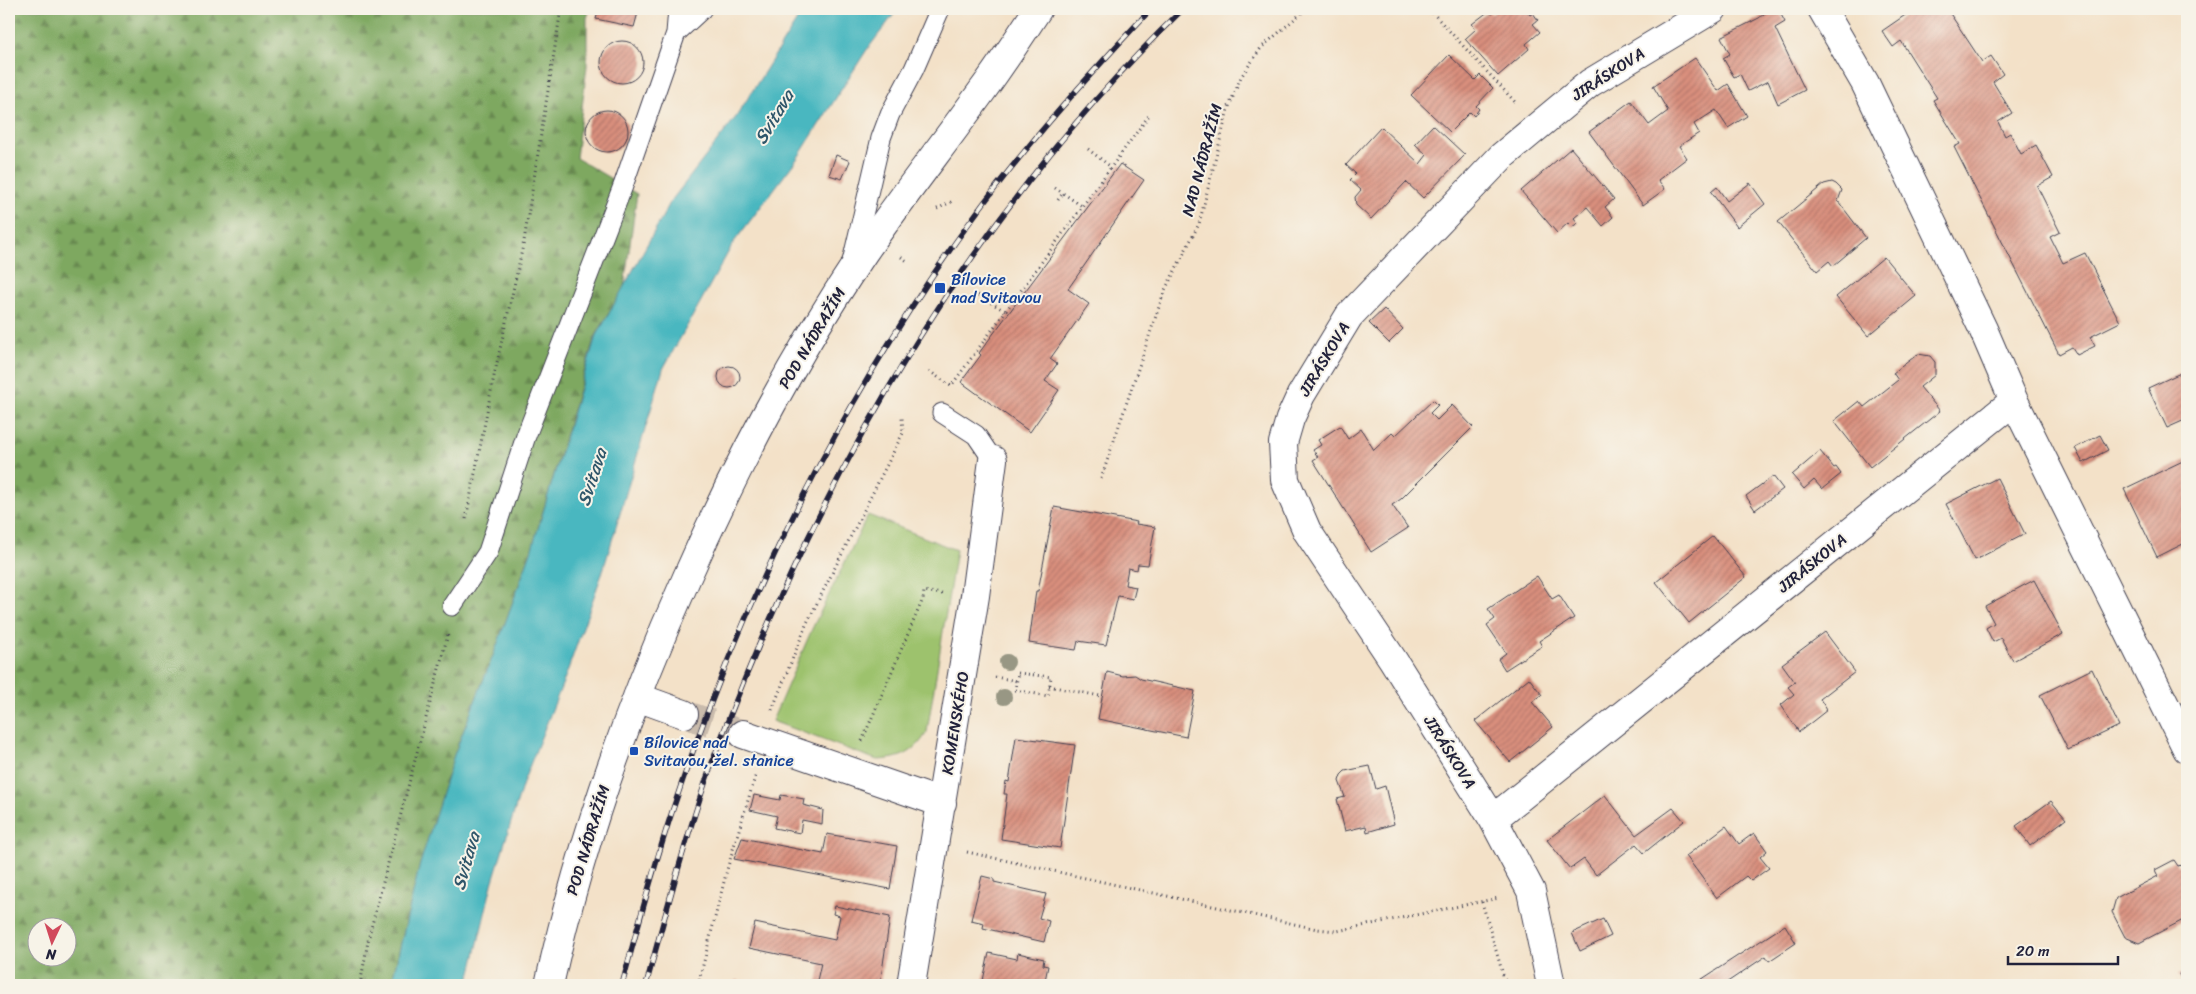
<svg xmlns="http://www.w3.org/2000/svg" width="2196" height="994" font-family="Sriracha,sans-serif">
<defs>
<pattern id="forest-firs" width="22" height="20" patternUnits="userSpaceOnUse" patternTransform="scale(1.25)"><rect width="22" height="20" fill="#7ea860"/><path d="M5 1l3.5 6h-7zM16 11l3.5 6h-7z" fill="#678850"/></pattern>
<pattern id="building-hatch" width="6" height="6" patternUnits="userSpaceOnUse" patternTransform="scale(1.25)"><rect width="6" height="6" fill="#d98f7d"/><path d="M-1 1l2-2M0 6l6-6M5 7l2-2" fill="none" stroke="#b07468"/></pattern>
</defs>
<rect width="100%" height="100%" fill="#f7f3e8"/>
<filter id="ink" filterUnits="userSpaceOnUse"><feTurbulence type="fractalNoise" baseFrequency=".02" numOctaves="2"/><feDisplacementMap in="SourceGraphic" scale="10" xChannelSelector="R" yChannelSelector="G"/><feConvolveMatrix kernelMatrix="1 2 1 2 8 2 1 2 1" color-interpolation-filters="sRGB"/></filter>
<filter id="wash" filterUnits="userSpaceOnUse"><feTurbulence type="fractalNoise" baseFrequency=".0096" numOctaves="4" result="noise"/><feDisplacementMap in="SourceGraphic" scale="20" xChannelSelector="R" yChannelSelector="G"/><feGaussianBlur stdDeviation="1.12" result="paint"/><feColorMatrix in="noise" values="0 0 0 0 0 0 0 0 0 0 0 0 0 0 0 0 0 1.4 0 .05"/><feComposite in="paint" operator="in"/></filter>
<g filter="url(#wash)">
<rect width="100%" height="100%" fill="#f3e1c8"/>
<!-- forest -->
<path fill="url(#forest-firs)" stroke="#50654e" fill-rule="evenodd" d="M9,9H590L587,18V66L576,158L637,194L624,287L594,339L531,552L496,648L454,755L420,864L391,985H9ZM38,926H68V956H38Z"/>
<!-- park -->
<path fill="#9dc26d" stroke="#607254" d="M868,515L956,550L927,732C915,753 901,759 877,760L772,721L812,629Z"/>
<!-- water -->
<path fill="#48b7c0" stroke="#356c7e" d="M804,9H898L866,51L797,159L734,242L663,369L602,574L566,675L524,780L492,884L468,985H391L420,864L454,755L496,648L531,552L595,339L671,201L736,117Z"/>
<g id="blocks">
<!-- building -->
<path fill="url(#building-hatch)" d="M599,9H639L634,27L596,19Z
M1498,9H1525L1530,15L1533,13L1538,20L1533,24L1540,32L1526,44L1529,49L1498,76L1465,39L1476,29L1472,24L1489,11L1492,14Z
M1553,9H1565L1556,14Z
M1568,9H1581L1576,12L1574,9L1569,12Z
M1770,9V12L1778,9L1785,22L1775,28L1805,90L1778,104L1768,81L1748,91L1740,74L1734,77L1723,58L1730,54L1721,37L1759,18Z
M1914,9H1947L1982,62L1991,56L2003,74L1993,82L2012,113L1998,122L2005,136L2010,133L2021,154L2036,145L2053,177L2037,186L2060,232L2050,237L2063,263L2085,253L2120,322L2090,337L2095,346L2077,355L2072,347L2059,354L1954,147L1960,144L1933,100L1937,98L1901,41L1893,47L1882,31Z
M601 62a21 21 0 1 1 42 0a21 21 0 1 1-42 0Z
M1449,55L1475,80L1480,75L1493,88L1476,106L1479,109L1474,116L1470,112L1450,132L1411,95Z
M1695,58L1718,91L1728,84L1747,116L1728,128L1716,110L1694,124L1699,133L1679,146L1687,158L1658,180L1665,189L1643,205L1589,132L1631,101L1649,125L1668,111L1653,86Z
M586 131a21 21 0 1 1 42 0a21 21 0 1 1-42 0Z
M1433,125L1465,155L1423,198L1406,182L1371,219L1356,205L1355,197L1361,190L1350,180L1356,174L1346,165L1381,127L1420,164L1427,155L1415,144Z
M1571,148L1614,199L1605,207L1613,217L1603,226L1587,207L1574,218L1578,223L1572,227L1568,223L1557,233L1521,191Z
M836,155L850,161L842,179L829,175Z
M1120,164L1144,180L1068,289L1089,304L1050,359L1057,364L1045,381L1059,390L1030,432L961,382L981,355L979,353Z
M1832,182L1836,184L1842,190L1838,201L1866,238L1833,266L1829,261L1817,271L1778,222L1824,184Z
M1750,183L1765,204L1737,227L1711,192L1717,187L1727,201Z
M1884,257L1916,296L1868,336L1836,297Z
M1384,309L1403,329L1389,343L1369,323Z
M1918,354L1930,356L1935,362V375L1920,387L1940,411L1870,467L1834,421L1859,401L1864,407L1898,380L1893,373Z
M718 377a11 11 0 1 1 22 0a11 11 0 1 1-22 0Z
M2187,370V419L2167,428L2148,388Z
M1433,400L1438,405L1430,413L1437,420L1452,405L1473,427L1401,499L1392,505L1408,528L1371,552L1313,460L1318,457L1313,450L1321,445L1318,440L1340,426L1348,439L1361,429L1374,450L1392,433L1395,436Z
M2100,435L2108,450L2083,463L2075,448Z
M1820,451L1834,468L1836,467L1841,474L1822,489L1814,480L1804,489L1792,475Z
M2187,459V542L2157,557L2124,489Z
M1773,476L1783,489L1755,510L1746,496Z
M1997,478L2025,534L1975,560L1946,504Z
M1054,507L1137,522L1136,524L1155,527L1148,565L1138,564L1137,570L1128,568L1125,585L1136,587L1133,599L1118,596L1106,645L1078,641L1076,650L1029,643L1036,591H1038Z
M1713,536L1746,577L1689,623L1656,582Z
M1537,576L1552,599L1559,595L1574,618L1539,641L1542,646L1505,670L1498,659L1506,653L1487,625L1495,619L1488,609Z
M2034,580L2063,634L2013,661L2001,638L1993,642L1986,628L1994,623L1985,606Z
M1825,632L1855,672L1820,699L1827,710L1799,732L1781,705L1794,694L1788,687L1795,682L1782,664Z
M2092,669L2119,726L2068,750L2040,695Z
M1107,672L1123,676L1135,675L1141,679L1195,691L1186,737L1098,719Z
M1529,678L1542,695L1532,702L1553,727L1510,762L1475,721Z
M1016,737L1075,745L1060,848L1001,839L1007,794H1004L1006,781L1009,782Z
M1370,766L1376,789L1385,786L1394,824L1367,832L1366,826L1345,831L1337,799L1345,797L1339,781L1341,775L1345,771Z
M754,795L780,800L781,795L804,799L803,805L823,810L822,824L802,820L800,833L774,828L777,816L750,810Z
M1605,795L1636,835L1673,808L1684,821L1644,853L1636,844L1596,875L1584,859L1570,869L1547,840Z
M2051,801L2066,819L2030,846L2016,826Z
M1726,826L1739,844L1754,833L1767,851L1760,857L1769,868L1751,881L1746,876L1717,898L1686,856Z
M827,834L897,846L890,889L734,859L742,838L823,854Z
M2174,860L2178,866L2187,863V918L2139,943L2125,937L2112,912L2116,898L2158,876L2155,870Z
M982,876L994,879V882L1046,894L1039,918L1049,921L1044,942L983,928L984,923L971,920Z
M835,906L890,917L880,985H816L821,963L749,948L755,923L835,940L840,916L833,914Z
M1603,919L1611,936L1580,951L1572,933Z
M1785,925L1796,943L1769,961L1766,956L1723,985H1693Z
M989,953L1017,959L1018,953L1044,959L1043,965L1048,966L1044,985H982Z
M2187,970V985H2185L2179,974Z
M736,980L755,984L754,985H733Z"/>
</g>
</g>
<g filter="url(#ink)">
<use href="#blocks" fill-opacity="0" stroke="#413f50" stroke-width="1"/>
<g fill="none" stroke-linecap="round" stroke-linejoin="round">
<!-- street-tunnel -->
<path stroke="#c9bbac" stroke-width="28" stroke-dasharray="28 14" stroke-linecap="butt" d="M684,714L743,734"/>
<!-- lane casing -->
<g stroke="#413f50" stroke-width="21">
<path id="lane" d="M676,33L702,9
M852,262L881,138L890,114L914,69L940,9
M942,413L976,435L993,460
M452,606L488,552L526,436L623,186L676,33L678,9"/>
</g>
<!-- street casing -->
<g stroke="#413f50" stroke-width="30">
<path id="street" d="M1822,9L1865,83L1983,329L2014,401L2187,749
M637,697L684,714
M743,734L942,803
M1493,819L2014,401
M549,985C580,844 628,709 687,577C737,464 795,354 864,252C902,197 943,145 982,91C1002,64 1020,36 1038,9
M911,985L975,596L993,460
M1551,985L1531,891L1493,819L1393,660L1307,531L1285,480L1283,443L1290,419L1301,395L1349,316L1502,156L1590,83L1713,9"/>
</g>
<!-- path -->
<path stroke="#413f50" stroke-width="3" stroke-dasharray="1 4" stroke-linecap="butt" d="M1429,9L1515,102
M1088,149L1111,167
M1055,188L1082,206
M1058,200L1063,193
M937,209L953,201
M901,257L909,262
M978,295L1005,311
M929,371L951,386L1150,114
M1101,479L1164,292L1199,224L1228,109L1241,77L1261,48L1306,9
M466,519L494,376L524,241L561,9
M1018,673L1051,677L1048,696L1015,690Z
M995,677L1017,681
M1049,686L1100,696
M772,710L806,625L903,433L902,418
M862,741L923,599L924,591L942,594
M967,852L1317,929L1337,931L1499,898
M1482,902L1506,985
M360,985L369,936L448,634
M698,985L728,866L756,774"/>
<!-- lane -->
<use href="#lane" stroke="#fff" stroke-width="19"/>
<!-- street -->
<use href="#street" stroke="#fff" stroke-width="28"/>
<!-- rail casing -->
<g stroke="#22223b" stroke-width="5.5">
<path id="rail" d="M622,985C638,925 654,865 674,806C743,598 843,397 972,219C1026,145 1088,76 1151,9
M646,985C669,901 691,817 722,736C824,470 976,208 1183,9"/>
</g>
<!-- rail -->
<use href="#rail" stroke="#f7f3e8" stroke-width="4" stroke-dasharray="11" stroke-linecap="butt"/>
</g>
<!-- trees -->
<g fill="#989784">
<circle cx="1007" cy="662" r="8"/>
<circle cx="1004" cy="697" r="8"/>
</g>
</g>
<!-- markers -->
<g fill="#1a4fb4" stroke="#f7f3e8" stroke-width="2">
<rect x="934" y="282" width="12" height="12" rx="2.5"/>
<rect x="629" y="746" width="10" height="10" rx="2.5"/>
</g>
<g text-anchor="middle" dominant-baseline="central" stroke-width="4" stroke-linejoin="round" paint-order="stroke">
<!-- street labels -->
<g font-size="16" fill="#22223b" stroke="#f7f3e8">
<text transform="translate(1608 74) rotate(-33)">JIRÁSKOVA</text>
<text transform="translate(1202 160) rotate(-75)">NAD NÁDRAŽÍM</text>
<text transform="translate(812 338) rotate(-59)">POD NÁDRAŽÍM</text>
<text transform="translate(1324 359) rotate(-59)">JIRÁSKOVA</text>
<text transform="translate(1812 563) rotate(-39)">JIRÁSKOVA</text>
<text transform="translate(955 723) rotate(-81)">KOMENSKÉHO</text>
<text transform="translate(1450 752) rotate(58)">JIRÁSKOVA</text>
<text transform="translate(588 840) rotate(-73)">POD NÁDRAŽÍM</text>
</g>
<!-- transit labels -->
<g font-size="16" fill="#164399" stroke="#f7f3e8" text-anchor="start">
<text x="951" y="279">Bílovice<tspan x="951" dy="18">nad Svitavou</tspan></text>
<text x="644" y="742">Bílovice nad<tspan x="644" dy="18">Svitavou, žel. stanice</tspan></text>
</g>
<!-- water labels -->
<g font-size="18" font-style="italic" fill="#2f566a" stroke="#f7f3e8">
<text transform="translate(774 117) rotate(-59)">Svitava</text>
<text transform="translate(592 477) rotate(-72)">Svitava</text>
<text transform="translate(466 861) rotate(-74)">Svitava</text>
</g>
</g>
<!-- margin -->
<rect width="2196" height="994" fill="none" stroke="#f7f3e8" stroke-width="30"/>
<!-- north arrow -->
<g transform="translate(52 942) rotate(184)"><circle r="24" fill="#f7f3e8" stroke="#a29fa3"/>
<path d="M0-4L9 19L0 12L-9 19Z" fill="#d1495b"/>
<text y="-8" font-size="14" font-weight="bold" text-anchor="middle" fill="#22223b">N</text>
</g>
<!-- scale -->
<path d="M2008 956v8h110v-8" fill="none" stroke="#22223b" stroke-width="2.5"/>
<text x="2016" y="956" font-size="15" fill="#22223b" stroke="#f7f3e8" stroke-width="4" paint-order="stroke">20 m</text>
</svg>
